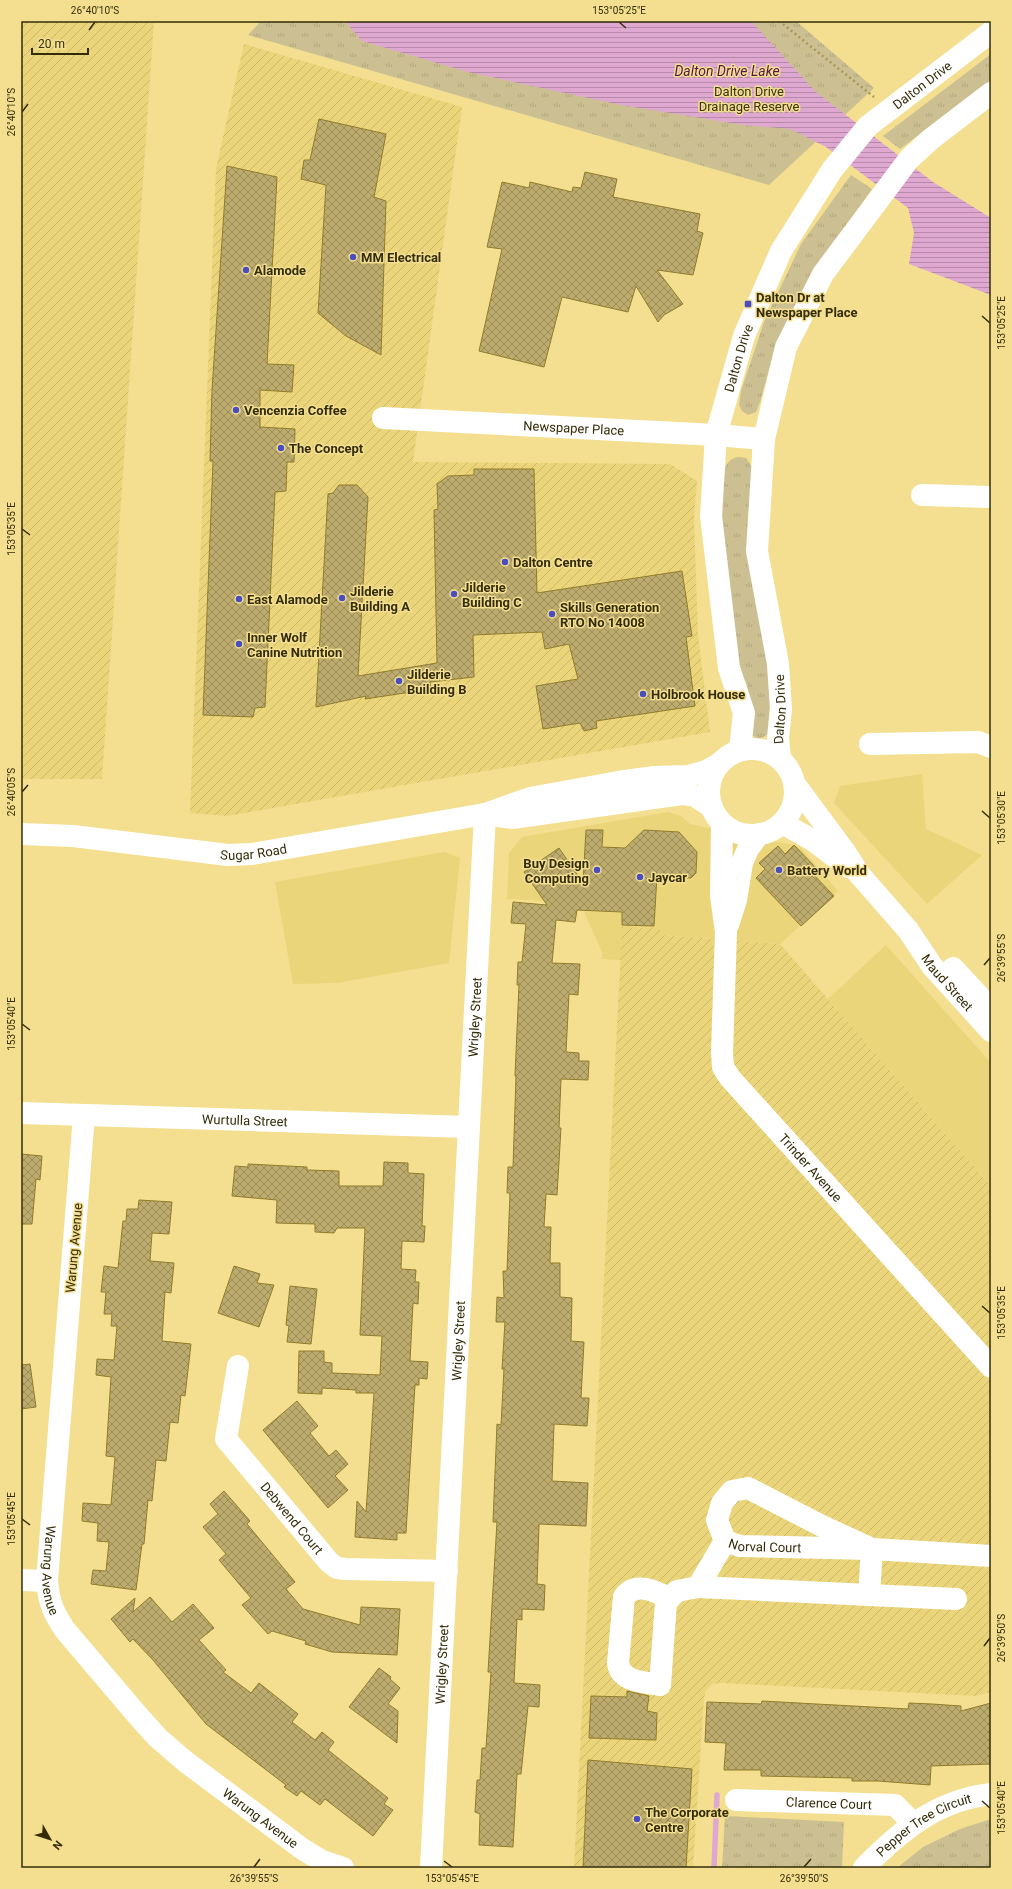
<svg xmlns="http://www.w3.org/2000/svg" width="1012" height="1889" font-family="Roboto,sans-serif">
<defs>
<pattern id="industrial-furrows" width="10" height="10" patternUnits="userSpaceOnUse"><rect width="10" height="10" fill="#ebd57b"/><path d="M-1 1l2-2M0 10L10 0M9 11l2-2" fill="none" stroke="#cab769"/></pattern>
<pattern id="grass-tufts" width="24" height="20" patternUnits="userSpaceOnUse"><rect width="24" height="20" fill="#ccc092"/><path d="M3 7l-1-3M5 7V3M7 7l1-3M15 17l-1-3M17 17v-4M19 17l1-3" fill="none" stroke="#b0a57d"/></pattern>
<pattern id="water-rules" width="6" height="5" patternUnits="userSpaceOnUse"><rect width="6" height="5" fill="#dfa8d1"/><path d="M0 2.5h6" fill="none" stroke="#b689a8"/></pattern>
<pattern id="building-cross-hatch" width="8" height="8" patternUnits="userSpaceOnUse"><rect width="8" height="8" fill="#bdac6e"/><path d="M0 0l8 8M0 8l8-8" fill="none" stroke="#9a8c59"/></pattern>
</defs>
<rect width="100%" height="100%" fill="#f3df8f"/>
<!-- built -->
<path fill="#ebd57b" d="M922,774L926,829L982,855L927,904L834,803L840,786Z
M668,812L681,816L690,824L793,845L801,848L838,891L780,944L660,935V928L622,927L621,960L602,959V952L580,903L507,899L509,853L522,837Z
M444,852L460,858L449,963L337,983L293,984L275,882Z
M886,945L991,1063V1186L828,999Z"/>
<!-- industrial -->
<path fill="url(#industrial-furrows)" d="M22,21H154L102,779H21Z
M244,44L462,107L413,462L670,464L697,481L694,518L698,635L710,732L227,816L190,813L216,168Z
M622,927L660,928V935L780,944L991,1186V1692L975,1696L721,1683L712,1684L706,1690L704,1698L693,1868H574Z"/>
<!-- grass -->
<path fill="url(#grass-tufts)" d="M261,21H796L874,88L769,185L248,35Z
M991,54V80L900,149L883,136Z
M851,175L872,189L816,269L777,341L760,402L756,412L748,415L742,411L739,405L741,391L764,322L801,244Z
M739,457L746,458L752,467L770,702L768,731L767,735L759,739L751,735L747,685L737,665L722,522L723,472C727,463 730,458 739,457Z
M725,1816L844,1822L842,1868H722Z
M991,1819V1868H897L923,1847L960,1829Z"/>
<!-- water -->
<path fill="url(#water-rules)" d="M345,21H751L816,92L933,182L991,218V295L909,264L914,233L908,208L826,147L790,129L743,125L621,105L468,72L362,41Z"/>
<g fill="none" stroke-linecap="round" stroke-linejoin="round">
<!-- stream -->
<path stroke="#dfa8d1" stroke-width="5.5" d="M714,1868L717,1795"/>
</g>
<!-- building -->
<path fill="url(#building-cross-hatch)" stroke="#907c2a" d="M319,119L386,134L374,197L386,201L381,355L346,336L318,313L326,185L301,179L304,160H310Z
M227,166L277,177L267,364L294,365L292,392L260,390V427L295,429L294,462H287L286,491L275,492L265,707L255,708L253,717L203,715L213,461H210L212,390Z
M585,172L617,179L613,197L700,214L697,231L703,233L693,275L657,270L683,304L664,315L658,322L636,286L628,312L562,297L544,367L479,351L502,249L487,247L502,182L529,188L530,182L572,192L573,187L581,188Z
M474,469H534L537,593L682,571L692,636L686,637L695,706L596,721L597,728L584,731L580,723L543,729L536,686L578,679L569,644L545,649L542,632L473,635L474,677L430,682L431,689L365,699L366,696L316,707L328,494L333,493L339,485H357L368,497L358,676L437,663L434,510L438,509L437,484L448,476L474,475Z
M586,830H603L602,847L625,848L644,830L679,832L697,852L696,873L691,878L657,876L654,926L622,925V912L577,910L575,922L556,920L552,963L580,964L578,995L569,994L566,1052L579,1053V1061H589L588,1080L561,1079L559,1128H561L557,1195L546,1194L544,1227H551L550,1263H560V1297L572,1298L571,1341L584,1342L581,1398H589L587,1426L554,1424L552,1481L588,1483L586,1526L539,1524L537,1584L545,1585L544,1610L522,1609V1620L517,1619L514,1683L540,1685L539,1707L528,1706L521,1774H517L513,1847L479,1845L480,1814L475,1812L477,1780H480L482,1748H486L491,1672H488L497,1522H493L497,1424L501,1425L504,1369H502L505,1322H496L497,1297L504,1298L503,1271H507L510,1193H507L508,1167H513L516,1076H515L519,985H517L518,962H522L526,924L511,923L513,902L547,905L524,872L559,848L583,883Z
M794,845L816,868L811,872L834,896L801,926L756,878L765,869L759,863L778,846L785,854Z
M21,1154L42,1156L40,1180L36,1179L32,1224H21Z
M384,1162L408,1163V1173L424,1174L422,1226H425L424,1242L402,1241L401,1269L416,1270L415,1282H419L418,1304L413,1303L410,1361L428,1362L427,1379L419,1378V1385H415L406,1533H397V1540L355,1537L357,1501L366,1512L374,1393H356V1390L322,1388V1394L298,1393L299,1351H324V1362L332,1363V1373L380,1375L382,1336L360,1335L365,1228H337L334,1233L315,1232V1224L276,1223L277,1200L232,1196L235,1166L248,1167V1164L307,1167V1170L339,1171V1186H383Z
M139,1200L172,1202L169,1234L152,1233L150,1261L174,1263L171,1293L165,1292L162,1341L191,1344L185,1396L181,1395L178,1423L170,1422L166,1461L156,1460L152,1501L148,1500L144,1544H142L136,1590L91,1584L93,1570L106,1571L109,1542L97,1541L98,1523L82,1521L83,1503L111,1505L115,1457L106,1456L111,1377L96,1375L97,1359L114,1360L117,1326H111L112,1314H104L106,1292H101L104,1266L118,1268L123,1221H126L127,1209H138Z
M234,1266L260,1274L257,1283L274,1285L259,1327L218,1313Z
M290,1286L317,1289L311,1344L287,1342L289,1326L286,1325Z
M30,1364L36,1407L21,1409V1365Z
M297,1401L318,1426L310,1433L329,1456L336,1450L348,1464L335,1476L348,1490L328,1508L263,1430Z
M224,1491L250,1521L247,1524L295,1582L286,1589L303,1609L360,1625L361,1607L400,1609L397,1655L332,1652L305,1644L306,1641L272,1631L268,1634L242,1605L251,1598L219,1560L226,1554L203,1527L218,1514L210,1504Z
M150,1597L172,1622L193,1604L214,1628L199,1640L226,1670L223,1672L251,1693L259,1683L298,1714L292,1722L315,1740L322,1732L334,1742L328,1750L388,1798L384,1804L393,1810L373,1836L325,1799L320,1805L301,1791L297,1796L284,1787L286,1785L206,1724L153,1660L133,1639L130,1642L111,1619L135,1598L133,1612Z
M379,1668L391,1677L390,1679L400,1688L388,1704L398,1711L397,1743L349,1707Z
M627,1691L649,1696L647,1711L657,1713L656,1740L589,1738L591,1696L627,1697Z
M762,1701L908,1709L909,1703L932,1704L961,1706V1711L991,1703V1764L931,1766L930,1785L878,1781H852V1778L761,1776V1770H724L726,1743L705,1742L707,1702L761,1704Z
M588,1760L692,1769L686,1868H583Z"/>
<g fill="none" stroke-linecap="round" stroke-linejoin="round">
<!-- path -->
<path stroke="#a69759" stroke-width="2.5" stroke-dasharray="2 3" stroke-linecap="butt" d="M779,21L874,97"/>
<!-- minor -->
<g stroke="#fff" stroke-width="22">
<path id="s1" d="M383,418L716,435L764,439"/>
<path d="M922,495L991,497"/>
<path d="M870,744L978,742L991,747"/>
<path id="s2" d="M722,823L721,896L726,932L722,1052L723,1067L730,1078L991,1367"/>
<path d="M728,925L736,900L742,863L748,849L759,834"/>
<path id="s3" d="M21,1113L468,1127"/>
<path id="s4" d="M84,1115L47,1581C49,1603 53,1612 65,1630L139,1717L158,1738L186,1762L301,1848L322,1861L343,1868"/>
<path id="s5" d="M238,1366L226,1439L329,1562L337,1568L346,1569L447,1571"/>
<path id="s6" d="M872,1549L822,1526L748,1488L732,1491L722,1503L717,1520L725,1541L740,1546L872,1549L991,1556"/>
<path d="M21,1580L47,1581"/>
<path d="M698,1587L956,1599"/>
<path d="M869,1595L872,1549"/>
<path d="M669,1598C655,1591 635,1581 624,1597L618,1663C620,1682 645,1682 660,1685L666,1602L677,1591L698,1587L725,1541"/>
<path id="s7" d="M736,1800L895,1805L913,1823"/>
<path id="s8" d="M431,1868L485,814"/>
<path id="s9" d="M864,1868C900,1831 937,1800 991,1794"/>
</g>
<!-- major -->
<g stroke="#fff" stroke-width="22">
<circle cx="752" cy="792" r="43"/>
<path id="s10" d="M740,750L744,713L729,668L711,516L716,435L744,336L781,251L832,170L868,126L991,32"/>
<path id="s11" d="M780,758L778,738L781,709L778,664L757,551L764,439L786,347L823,274L909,159L931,139L991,93"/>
<path id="s12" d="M794,783L845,852L859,874L908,930L932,966L991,1031"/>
<path d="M498,816L512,818L682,794L695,796L712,807"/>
<path d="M782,823L814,841L848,867"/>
<path id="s13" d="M21,834L73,836L228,855L252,854L485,814L530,798L618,782L654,777L688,776L706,771L719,764"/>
<path d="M953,968L991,1009"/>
</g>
</g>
<!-- ticks -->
<path fill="none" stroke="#342c09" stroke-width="1.5" d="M619,22L626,28M89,30L95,22M22,112L28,104M982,316L990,323M22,529L30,535M22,792L28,785M982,811L990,818M984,965L990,958M22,1024L30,1030M982,1306L990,1313M22,1519L30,1525M984,1646L990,1638M982,1801L990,1808M444,1861L452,1867M254,1867L260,1859M804,1867L811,1859"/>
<!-- markers -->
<g fill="#484dc2" stroke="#f3df8f" stroke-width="1.5">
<circle cx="353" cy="257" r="4"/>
<circle cx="246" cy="270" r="4"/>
<rect x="744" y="300" width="8" height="8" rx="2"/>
<circle cx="236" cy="410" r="4"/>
<circle cx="281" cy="448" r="4"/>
<circle cx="505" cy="562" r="4"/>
<circle cx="454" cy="594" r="4"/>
<circle cx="342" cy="598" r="4"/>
<circle cx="239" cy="599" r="4"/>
<circle cx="552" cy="614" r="4"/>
<circle cx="239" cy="644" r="4"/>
<circle cx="399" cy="681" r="4"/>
<circle cx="643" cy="694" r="4"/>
<circle cx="597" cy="870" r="4"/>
<circle cx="779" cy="870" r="4"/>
<circle cx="640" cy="877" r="4"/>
<circle cx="637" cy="1819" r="4"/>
</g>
<g text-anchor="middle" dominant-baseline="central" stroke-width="3" stroke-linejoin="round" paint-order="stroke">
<!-- street labels -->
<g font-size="13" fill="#342c09" stroke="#f3df8f">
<text stroke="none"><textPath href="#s10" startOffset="735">Dalton Drive</textPath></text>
<text stroke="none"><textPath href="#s10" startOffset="399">Dalton Drive</textPath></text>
<text stroke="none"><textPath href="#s1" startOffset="191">Newspaper Place</textPath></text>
<text stroke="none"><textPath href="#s11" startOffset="49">Dalton Drive</textPath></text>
<text stroke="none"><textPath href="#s13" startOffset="234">Sugar Road</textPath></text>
<text stroke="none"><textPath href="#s12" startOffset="252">Maud Street</textPath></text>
<text stroke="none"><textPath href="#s8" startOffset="852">Wrigley Street</textPath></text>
<text stroke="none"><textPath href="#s3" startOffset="224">Wurtulla Street</textPath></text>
<text stroke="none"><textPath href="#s2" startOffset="378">Trinder Avenue</textPath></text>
<text transform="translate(74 1248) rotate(-85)">Warung Avenue</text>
<text stroke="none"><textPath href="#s8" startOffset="528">Wrigley Street</textPath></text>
<text stroke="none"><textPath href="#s5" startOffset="177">Debwend Court</textPath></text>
<text stroke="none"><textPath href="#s6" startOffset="251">Norval Court</textPath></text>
<text stroke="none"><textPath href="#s4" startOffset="457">Warung Avenue</textPath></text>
<text stroke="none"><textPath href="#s8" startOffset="204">Wrigley Street</textPath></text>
<text stroke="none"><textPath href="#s7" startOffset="93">Clarence Court</textPath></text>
<text stroke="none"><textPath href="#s4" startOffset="793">Warung Avenue</textPath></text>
<text stroke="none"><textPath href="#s9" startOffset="75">Pepper Tree Circuit</textPath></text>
</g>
<!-- park labels -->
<g font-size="13" fill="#393215" stroke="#f3df8f">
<text x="749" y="91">Dalton Drive<tspan x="749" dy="15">Drainage Reserve</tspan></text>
</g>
<!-- poi labels -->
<g font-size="13" font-weight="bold" fill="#342c09" stroke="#f3df8f" text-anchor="start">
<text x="361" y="257">MM Electrical</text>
<text x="254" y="270">Alamode</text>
<text x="756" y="297">Dalton Dr at<tspan x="756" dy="15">Newspaper Place</tspan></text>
<text x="244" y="410">Vencenzia Coffee</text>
<text x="289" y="448">The Concept</text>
<text x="513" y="562">Dalton Centre</text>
<text x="462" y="587">Jilderie<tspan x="462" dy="15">Building C</tspan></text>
<text x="350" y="591">Jilderie<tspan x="350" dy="15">Building A</tspan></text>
<text x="247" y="599">East Alamode</text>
<text x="560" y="607">Skills Generation<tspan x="560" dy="15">RTO No 14008</tspan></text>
<text x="247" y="637">Inner Wolf<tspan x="247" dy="15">Canine Nutrition</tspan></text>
<text x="407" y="674">Jilderie<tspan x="407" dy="15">Building B</tspan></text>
<text x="651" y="694">Holbrook House</text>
<text x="589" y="863" text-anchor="end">Buy Design<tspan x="589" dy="15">Computing</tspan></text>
<text x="787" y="870">Battery World</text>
<text x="648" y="877">Jaycar</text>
<text x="645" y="1812">The Corporate<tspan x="645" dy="15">Centre</tspan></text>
</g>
<!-- water labels -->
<g font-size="14" font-style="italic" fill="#54154a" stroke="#f3df8f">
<text x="727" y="71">Dalton Drive Lake</text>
</g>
</g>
<!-- border -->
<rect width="1012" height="1889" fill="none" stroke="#f3df8f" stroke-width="44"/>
<!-- north arrow -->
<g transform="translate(50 1839) rotate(129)" stroke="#f3df8f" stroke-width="3" paint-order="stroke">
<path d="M0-3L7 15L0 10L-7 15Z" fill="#342c09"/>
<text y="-6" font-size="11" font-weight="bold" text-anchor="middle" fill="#342c09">N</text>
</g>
<!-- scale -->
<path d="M32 48v6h56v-6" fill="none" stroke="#342c09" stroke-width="2"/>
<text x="38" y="48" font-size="12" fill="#342c09" stroke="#f3df8f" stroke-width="3" paint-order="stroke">20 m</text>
<rect x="22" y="22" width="968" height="1845" fill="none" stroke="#342c09" stroke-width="1.5"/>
<g font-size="10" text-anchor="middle" fill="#342c09">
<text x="95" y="14">26°40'10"S</text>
<text x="619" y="14">153°05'25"E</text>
<text transform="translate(11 112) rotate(-90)" y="4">26°40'10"S</text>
<text transform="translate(1001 323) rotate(-90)" y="4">153°05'25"E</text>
<text transform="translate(11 529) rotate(-90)" y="4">153°05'35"E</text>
<text transform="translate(11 792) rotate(-90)" y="4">26°40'05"S</text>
<text transform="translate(1001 818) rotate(-90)" y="4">153°05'30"E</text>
<text transform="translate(1001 958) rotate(-90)" y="4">26°39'55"S</text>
<text transform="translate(11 1024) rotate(-90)" y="4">153°05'40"E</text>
<text transform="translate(1001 1313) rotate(-90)" y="4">153°05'35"E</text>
<text transform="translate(11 1519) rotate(-90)" y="4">153°05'45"E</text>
<text transform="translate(1001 1638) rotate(-90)" y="4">26°39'50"S</text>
<text transform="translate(1001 1808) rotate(-90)" y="4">153°05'40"E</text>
<text x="254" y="1882">26°39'55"S</text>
<text x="452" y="1882">153°05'45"E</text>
<text x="804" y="1882">26°39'50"S</text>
</g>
</svg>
